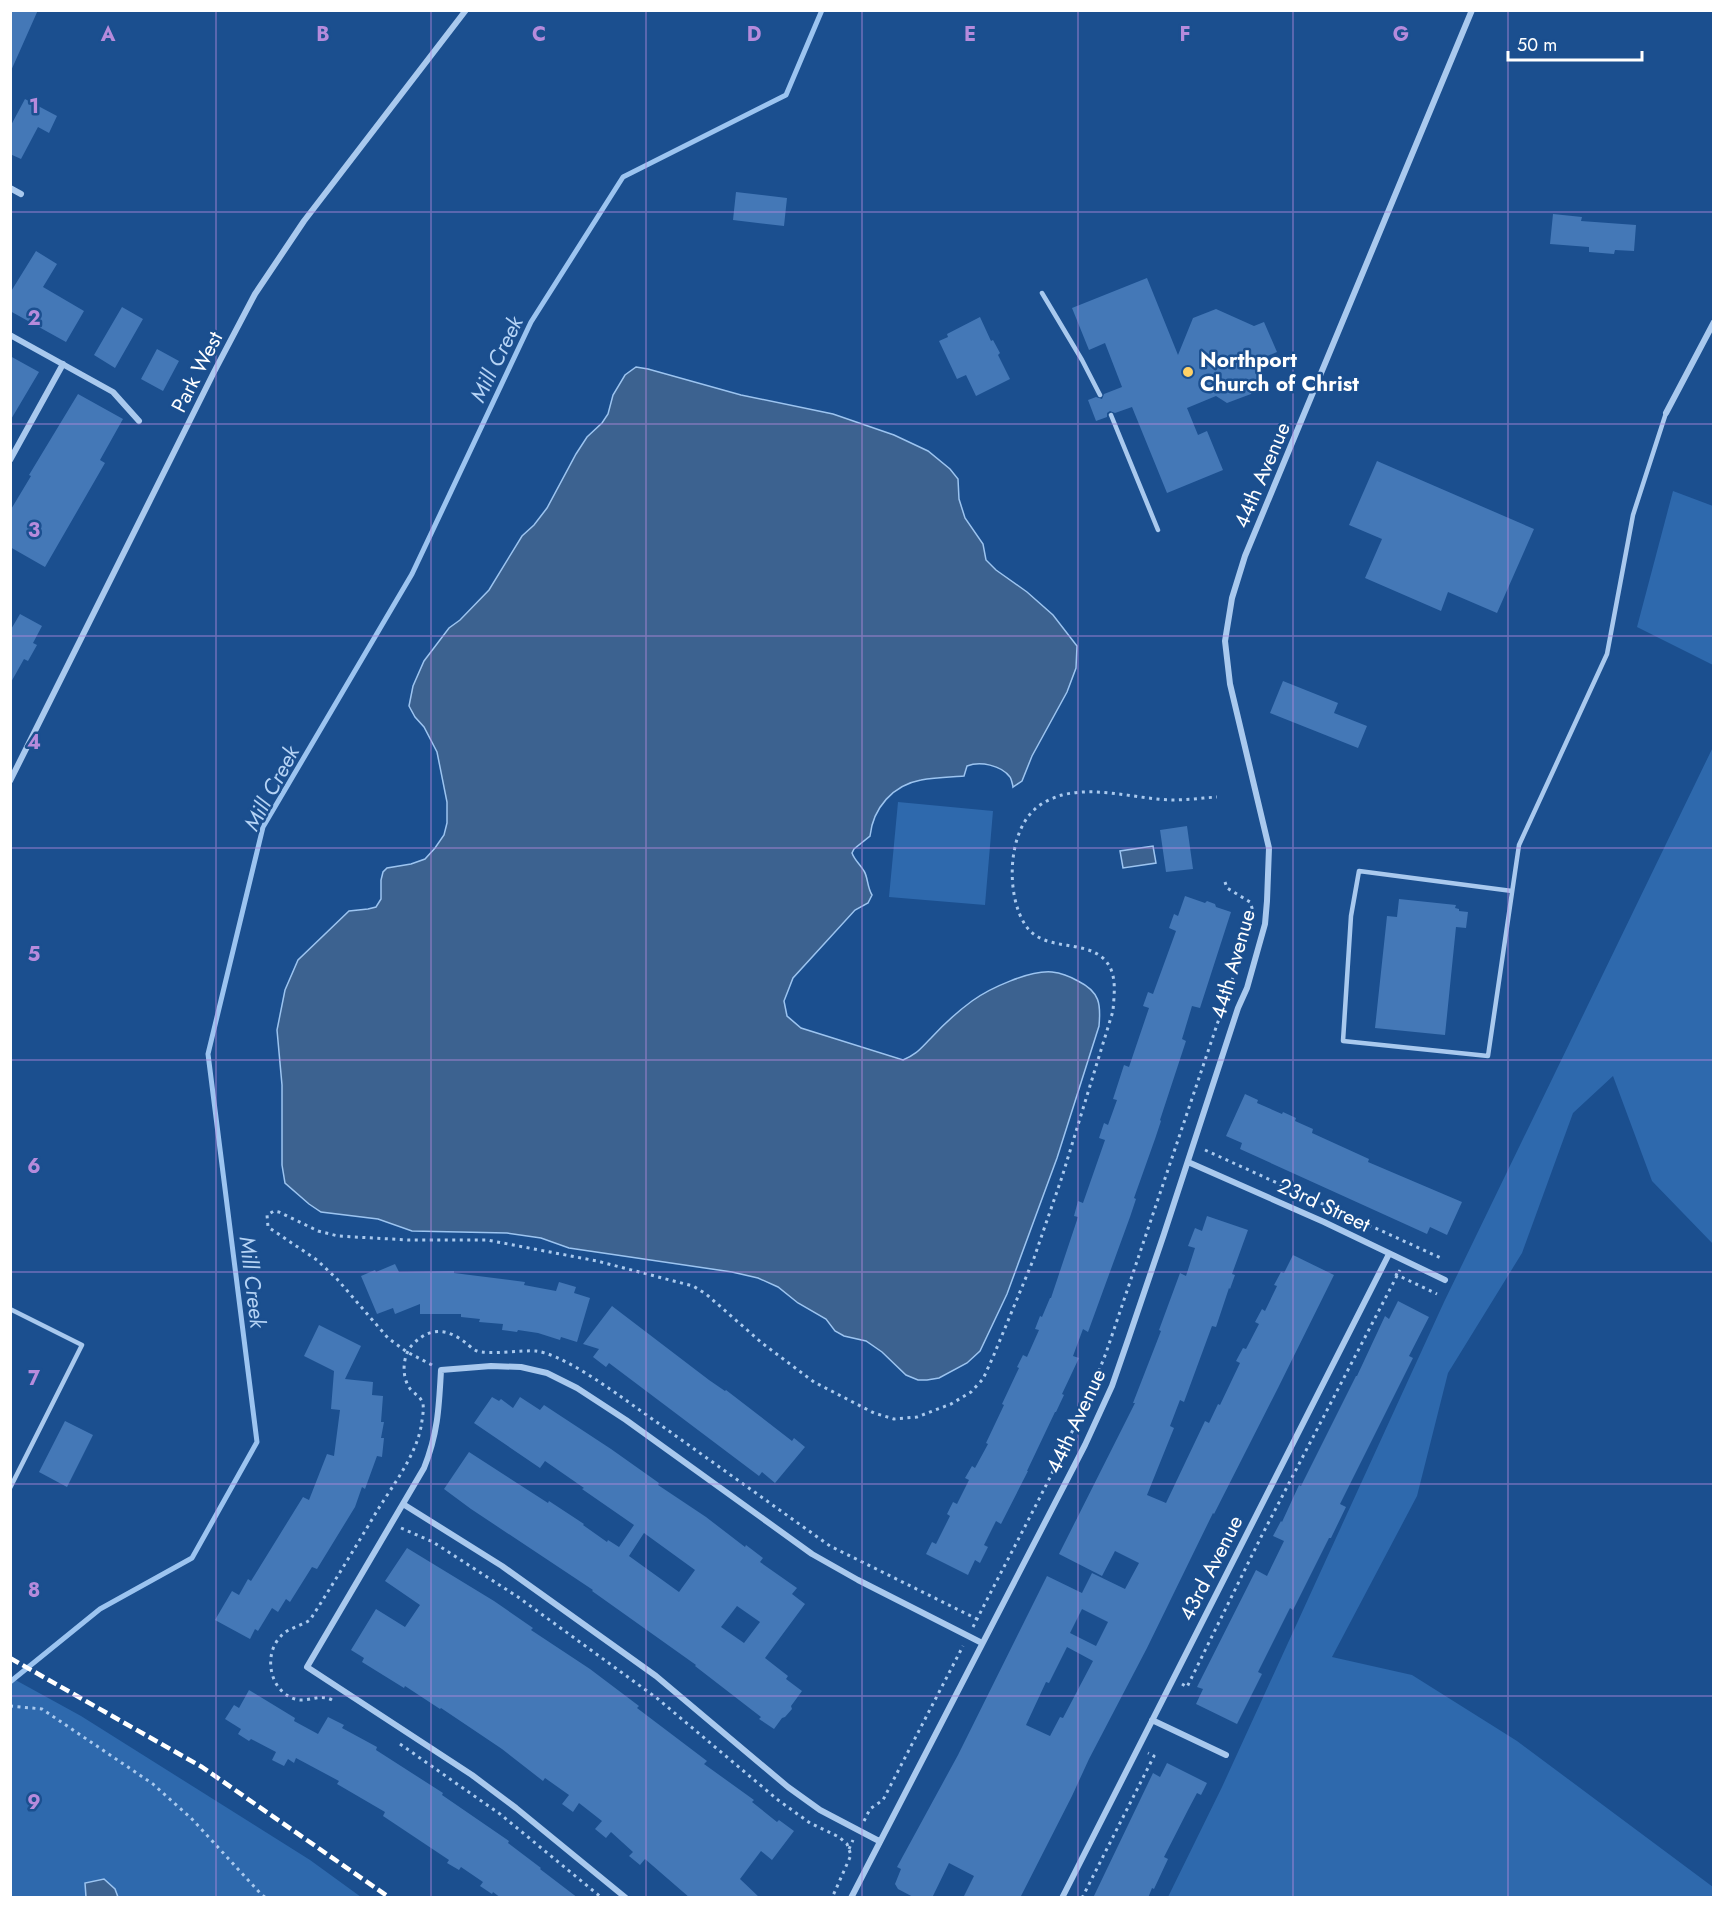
<svg xmlns="http://www.w3.org/2000/svg" width="1724" height="1908" font-family="Jost,sans-serif">
<rect width="100%" height="100%" fill="#1b4f8f"/>
<!-- green -->
<path fill="#2e69ad" d="M1673,491L1713,506V665L1637,627Z
M1713,747V1244L1652,1181L1613,1076L1573,1113L1522,1253L1448,1373L1417,1496L1332,1657L1412,1675L1517,1741L1713,1887V1897H1168L1222,1787L1444,1302Z
M898,802L993,811L985,905L889,897Z
M10,1677L81,1716L310,1860L361,1897H11Z"/>
<!-- water -->
<path fill="#3c6290" stroke="#9cc4f0" stroke-width="1.5" d="M636,367L648,369L741,395L833,414L894,435L928,451L950,469L958,479L959,499L965,518L983,544L986,560L996,570L1027,592L1053,615L1077,646L1076,668L1067,692L1032,756L1022,781L1013,787C1013,786 1011,778 1010,777C1001,765 980,761 967,766L964,776C950,777 935,777 921,780C893,785 873,808 870,836L854,849L852,853C855,861 860,864 864,871C868,877 867,887 872,895L868,903L855,910L793,978L784,1001L787,1016L801,1028L903,1060C917,1054 920,1049 931,1038C943,1025 957,1012 972,1001C990,988 1030,970 1052,972C1061,973 1071,977 1078,981C1100,992 1101,1004 1099,1026L1057,1158L1007,1294L980,1351L967,1363L939,1378L927,1380H918L906,1375L882,1352L866,1341L844,1336L835,1331L826,1319L798,1303L778,1287L758,1278L732,1272L569,1248L541,1238L507,1233L412,1231L378,1219L321,1212L309,1204L285,1183L282,1165V1085L277,1030L285,990L298,960L349,911L368,909L376,907L381,899V880L383,872L387,868L411,864L425,859L435,848L444,835L447,823V802L437,752L424,727L415,717L409,706L413,686L424,661L449,628L460,620L489,590L522,536L534,525L547,508L576,454L587,437L602,423L608,414L613,395L625,375Z
M1153,846L1156,863L1123,868L1120,851Z
M104,1879L115,1889L118,1897H86L85,1883Z"/>
<g fill="none" stroke-linecap="round" stroke-linejoin="round">
<!-- stream -->
<path stroke="#9cc4f0" stroke-width="5" d="M10,1682L100,1609L192,1558L257,1442L208,1054L263,827L412,574L531,322L623,177L786,95L822,10"/>
</g>
<!-- building -->
<path fill="#4478b7" fill-rule="evenodd" d="M10,10H38L10,73Z
M25,99L57,116L49,133L38,127L21,159L10,154V127Z
M736,192L787,198L784,226L733,220Z
M1553,214L1582,217L1581,221L1636,225L1634,251L1615,250L1614,254L1589,252V247L1550,244Z
M36,251L57,264L43,287L84,311L66,342L10,311V293Z
M1147,278L1178,355L1193,318L1216,309L1254,326L1264,322L1277,352L1265,357L1251,394L1227,403L1216,396L1187,408L1198,435L1207,431L1223,470L1167,493L1132,407L1115,413L1110,411L1107,413V417L1096,421L1088,400L1096,397L1102,399L1104,394L1122,387L1105,343L1089,350L1072,308Z
M122,307L143,319L115,368L94,355Z
M980,317L991,341L993,340L1000,353L998,355L1010,379L976,396L966,375L957,379L939,341L948,337L947,334Z
M157,349L179,361L163,391L141,379Z
M10,356L39,372L10,421Z
M78,394L123,419L100,460L105,463L45,567L10,547V511L31,476L29,475Z
M1377,461L1534,529L1497,613L1448,592L1441,611L1365,578L1382,539L1349,525Z
M20,614L42,626L33,643L37,645L28,661L24,659L10,684V631Z
M1283,681L1338,703L1334,713L1367,726L1358,748L1270,713Z
M1187,826L1193,869L1166,872L1160,830Z
M1185,896L1205,903L1207,901L1215,904L1216,907L1231,912L1200,1008L1192,1006L1182,1039L1186,1041L1160,1120L1161,1121L1155,1139L1134,1198L1136,1199L1130,1217L1088,1332L1083,1329L1073,1356L1079,1358L1062,1394L1064,1395L1056,1412H1055L1027,1471H1028L1001,1524L996,1521L984,1545L988,1547L980,1563L975,1560L968,1575L926,1554L932,1542L936,1544L950,1516L947,1514L953,1502L957,1504L969,1480L965,1478L972,1466L975,1468L988,1444L986,1443L1004,1405L1002,1404L1019,1368L1017,1367L1023,1355L1027,1357L1039,1330L1035,1329L1040,1316L1042,1317L1050,1298H1051L1078,1217L1074,1216L1078,1201L1083,1203L1105,1140L1099,1138L1104,1123L1108,1125L1117,1100L1113,1099L1124,1065L1129,1067L1149,1008L1143,1006L1148,992L1153,994L1176,931L1169,928L1174,914L1178,916Z
M1399,899L1456,905L1455,908L1459,909V911L1468,912L1466,928L1456,927L1445,1035L1375,1028L1387,916L1397,917Z
M1245,1094L1258,1100L1257,1103L1282,1114L1283,1112L1296,1118L1295,1121L1313,1129L1312,1133L1369,1159L1368,1162L1462,1202L1447,1235L1430,1227L1427,1234L1240,1149L1242,1143L1226,1136Z
M1207,1216L1248,1230L1232,1274L1235,1275L1230,1289L1229,1288L1216,1327L1212,1326L1184,1402L1180,1400L1170,1426L1174,1428L1147,1495L1166,1503L1205,1421L1209,1423L1218,1404L1220,1405L1240,1363L1236,1361L1243,1348L1246,1349L1259,1324L1255,1322L1262,1309L1265,1311L1277,1286L1274,1285L1281,1272L1284,1273L1293,1255L1334,1275L1278,1388L1214,1514L1213,1513L1147,1648L1089,1759L1072,1796L1020,1898H963L974,1876L949,1863L932,1898H915L898,1889L895,1884L901,1869L897,1867L958,1755L1047,1576L1082,1593L1092,1573L1125,1589L1139,1563L1115,1551L1102,1576L1059,1554L1135,1403H1133L1161,1331L1159,1330L1180,1273L1186,1276L1195,1248L1188,1246L1195,1228L1202,1231ZM1082,1609L1108,1622L1096,1646L1070,1633ZM1067,1647L1093,1661L1063,1718L1060,1717L1050,1736L1026,1725L1046,1682L1049,1683Z
M395,1264L399,1272L454,1271V1273L525,1282L524,1285L556,1291L559,1282L576,1287L574,1293L590,1298L577,1342L561,1337L560,1340L538,1333L518,1330L517,1332L502,1330L503,1324L479,1322L480,1319L461,1317V1314H420V1304L395,1314L393,1308L377,1314L361,1276L375,1270L376,1272Z
M1398,1301L1429,1317L1409,1356L1413,1358L1340,1504L1346,1507L1331,1538H1329L1293,1610L1290,1608L1258,1672L1262,1674L1237,1724L1196,1704L1203,1689L1197,1687L1256,1570L1267,1576L1284,1541L1273,1536L1281,1521L1282,1522L1299,1485L1301,1486L1356,1376H1357L1385,1316L1389,1319Z
M612,1306L709,1380L725,1391L726,1390L792,1441L794,1438L805,1447L775,1483L762,1472L759,1476L609,1363L606,1367L593,1357L599,1349L583,1344Z
M319,1325L361,1346L345,1379L373,1382L372,1395L383,1396L381,1422H384L381,1438H384L382,1457L377,1456L365,1489L362,1487L355,1507L317,1569L312,1567L290,1602L286,1599L278,1612L272,1608L258,1631L255,1629L250,1639L215,1620L232,1591L239,1595L248,1579L251,1581L303,1497L309,1500L327,1454L334,1456L340,1410L331,1409L334,1371L304,1356Z
M492,1397L499,1401L501,1399L513,1408L520,1397L540,1410L544,1405L611,1449L659,1483L658,1485L706,1517L745,1547L746,1545L763,1558L760,1562L797,1588L792,1594L805,1604L765,1658L788,1676L786,1679L802,1691L791,1706L792,1709L785,1717L782,1718L774,1729L759,1719L761,1717L695,1666L696,1665L592,1591L593,1590L471,1509L444,1489L469,1452L548,1503L549,1501L584,1524L583,1525L607,1542L608,1540L619,1547L634,1525L582,1489L584,1488L545,1461L540,1468L474,1423ZM644,1533L695,1570L679,1592L629,1556ZM737,1606L760,1622L744,1643L721,1627Z
M65,1421L93,1435L67,1487L39,1472Z
M407,1548L494,1601L533,1628L531,1630L590,1669L639,1706L637,1708L707,1761L704,1764L754,1800L752,1802L777,1822L779,1820L794,1831L772,1860L761,1851L740,1879L760,1898H690L645,1859L640,1865L629,1856L633,1852L611,1832L606,1838L595,1829L602,1821L579,1803L573,1812L562,1804L569,1795L545,1778L543,1781L502,1749L441,1708L440,1709L405,1686L404,1688L362,1662L364,1658L351,1650L376,1609L405,1627L420,1605L385,1581Z
M249,1690L295,1718L294,1721L318,1734L328,1717L344,1725L342,1728L377,1747L376,1750L443,1793L442,1795L509,1841L508,1843L541,1868L540,1869L578,1898H501L493,1892L492,1894L480,1886L483,1882L461,1867L459,1870L447,1863L449,1860L383,1816L385,1812L337,1784L339,1781L296,1758L294,1763L288,1759L284,1766L272,1760L276,1752L251,1739L249,1741L238,1734L241,1729L225,1719L234,1705L239,1708Z
M1167,1763L1207,1783L1201,1795L1197,1793L1188,1810L1164,1857L1168,1859L1154,1889L1152,1888L1148,1898H1093L1153,1773L1160,1777Z"/>
<g fill="none" stroke-linecap="round" stroke-linejoin="round">
<!-- path -->
<path stroke="#a9c9ee" stroke-width="3" stroke-dasharray="3 4.5" stroke-linecap="butt" d="M1205,1150L1443,1259
M1395,1274L1437,1294
M432,1365L407,1352L388,1338L337,1279L317,1260L268,1227L267,1215L274,1211L279,1212L318,1231L338,1236L408,1240H487L597,1261L693,1286L706,1294L762,1343L814,1382L874,1413L894,1419L917,1417L951,1404L971,1392L983,1379L993,1357L1034,1258L1062,1177L1113,1011C1114,994 1118,973 1104,959C1083,939 1044,952 1026,926C1006,897 1007,835 1034,810C1041,803 1052,798 1062,795C1098,786 1136,799 1172,800C1187,800 1202,798 1217,797
M401,1528L433,1542L518,1597L584,1645L658,1699L778,1800L810,1823L839,1837L847,1844L851,1855L832,1898
M973,1627C1019,1536 1069,1448 1106,1353L1248,933L1252,908L1250,902L1227,888L1225,882
M1182,1684L1187,1687L1261,1537L1400,1270
M332,1700C319,1693 308,1703 295,1699C269,1691 263,1654 281,1636C288,1628 301,1626 310,1620C333,1584 355,1548 377,1511C393,1485 415,1457 421,1427C422,1420 424,1411 423,1404C421,1397 416,1395 411,1390C401,1378 402,1355 413,1344C431,1326 448,1329 466,1343C469,1345 473,1350 477,1351C488,1355 521,1350 536,1351C560,1354 600,1382 620,1396L830,1546L981,1621
M10,1706L42,1709L153,1784L191,1818L261,1894L266,1898
M400,1744L500,1814L602,1898
M864,1821L870,1809L883,1800L963,1646
M849,1849L853,1840
M1082,1898L1154,1756L1148,1753"/>
<!-- lane -->
<path stroke="#a9c9ee" stroke-width="4.5" d="M1042,293L1082,360L1100,395
M1111,415L1158,530
M1512,891L1359,871L1351,916L1343,1041L1488,1056L1519,845L1607,654L1633,515L1666,413
M10,1309L82,1345L10,1488"/>
<!-- street -->
<path stroke="#a9c9ee" stroke-width="6" d="M10,188L21,194
M10,335L113,392L139,421
M1666,413L1714,322
M10,460L63,364
M10,781L214,372L255,294L304,221L466,10
M1188,1162L1324,1222L1445,1280
M403,1504L502,1566L656,1676L788,1787L820,1810L879,1841
M1152,1720L1226,1755
M626,1898L516,1808L472,1775L307,1667L424,1468C438,1433 439,1407 441,1370L491,1366L521,1367L547,1373L577,1388L626,1420L812,1554L858,1580L982,1643
M851,1898L1085,1445L1112,1386L1129,1337L1164,1234L1238,1008L1247,988L1265,924L1267,901L1269,848L1230,684L1225,641L1232,598L1245,556L1472,10
M1062,1898L1389,1254"/>
<!-- rail -->
<path stroke="#fff" stroke-width="4.5" stroke-dasharray="10 4.5" stroke-linecap="butt" d="M10,1658L202,1767L390,1898"/>
</g>
<!-- grid -->
<path fill="none" stroke="#b68bdc" stroke-width="1.5" stroke-opacity="0.55" d="M216,10V1898M431,10V1898M646,10V1898M862,10V1898M1078,10V1898M1293,10V1898M1508,10V1898M10,212H1714M10,424H1714M10,636H1714M10,848H1714M10,1060H1714M10,1272H1714M10,1484H1714M10,1696H1714"/>
<!-- markers -->
<circle fill="#ffd166" stroke="#1b4f8f" stroke-width="2" cx="1188" cy="372" r="6"/>
<g text-anchor="middle" dominant-baseline="central" stroke-width="5" stroke-linejoin="round" paint-order="stroke">
<!-- poi labels -->
<g font-size="21" font-weight="bold" fill="#fff" stroke="#1b4f8f" text-anchor="start">
<text x="1200" y="360">Northport<tspan x="1200" dy="24">Church of Christ</tspan></text>
</g>
<!-- street labels -->
<g font-size="21" fill="#fff" stroke="#1b4f8f">
<text transform="translate(197 372) rotate(-63)">Park West</text>
<text transform="translate(1262 475) rotate(-67)">44th Avenue</text>
<text transform="translate(1233 964) rotate(-74)">44th Avenue</text>
<text transform="translate(1324 1205) rotate(25)">23rd Street</text>
<text transform="translate(1076 1421) rotate(-65)">44th Avenue</text>
<text transform="translate(1211 1568) rotate(-63)">43rd Avenue</text>
</g>
<!-- water labels -->
<g font-size="22" font-style="italic" fill="#b5d3f5" stroke="#1b4f8f">
<text transform="translate(496 359) rotate(-64)">Mill Creek</text>
<text transform="translate(271 788) rotate(-62)">Mill Creek</text>
<text transform="translate(253 1282) rotate(83)">Mill Creek</text>
</g>
</g>
<g font-size="20" text-anchor="middle" font-weight="bold" fill="#b68bdc" stroke="#1b4f8f" stroke-width="5" stroke-linejoin="round" paint-order="stroke">
<text x="108" y="41">A</text>
<text x="323" y="41">B</text>
<text x="539" y="41">C</text>
<text x="754" y="41">D</text>
<text x="970" y="41">E</text>
<text x="1185" y="41">F</text>
<text x="1401" y="41">G</text>
<text x="34" y="113">1</text>
<text x="34" y="325">2</text>
<text x="34" y="537">3</text>
<text x="34" y="749">4</text>
<text x="34" y="961">5</text>
<text x="34" y="1173">6</text>
<text x="34" y="1385">7</text>
<text x="34" y="1597">8</text>
<text x="34" y="1809">9</text>
</g>
<!-- border -->
<rect width="1724" height="1908" fill="none" stroke="#ffffff" stroke-width="24"/>
<!-- scale -->
<path d="M1508 51v9h134v-9" fill="none" stroke="#ffffff" stroke-width="3"/>
<text x="1517" y="51" font-size="18" fill="#ffffff" stroke="#1b4f8f" stroke-width="4.5" paint-order="stroke">50 m</text>
</svg>
